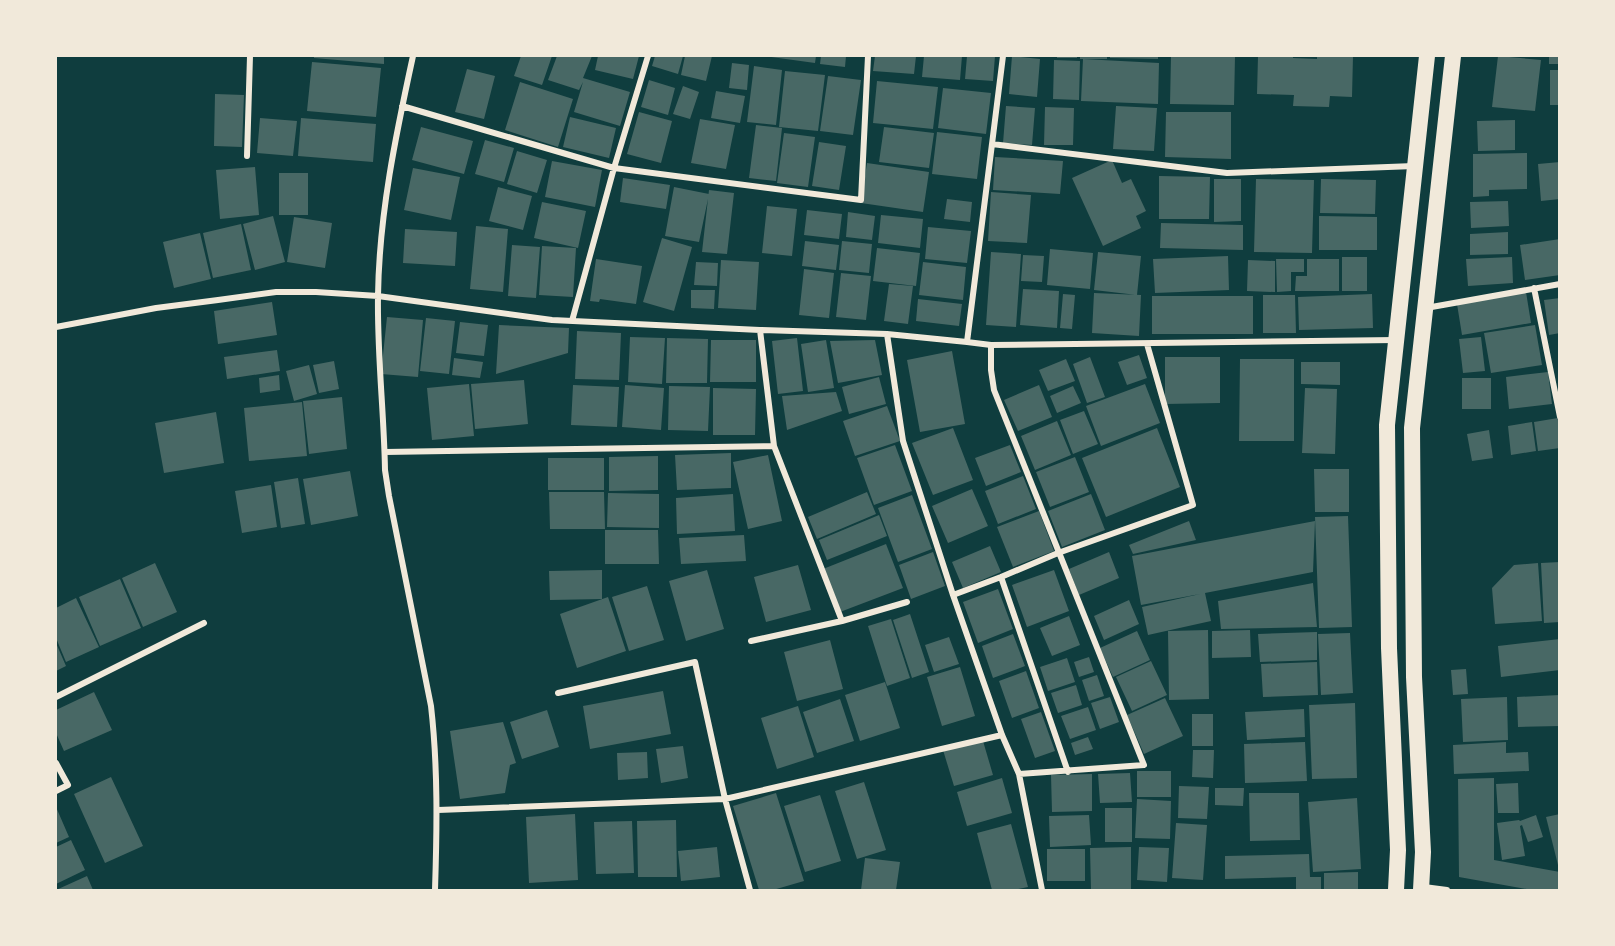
<svg xmlns="http://www.w3.org/2000/svg" width="1615" height="946" font-family="'Noto Sans',sans-serif">
<rect width="100%" height="100%" fill="#0f3d3e"/>
<!-- building -->
<path fill="#486865" d="M314,56H384V64L314,58Z
M521,56H552L542,85L514,76Z
M557,56H592L583,78L630,92L620,126L574,112L583,82L579,90L548,80Z
M598,56H639L633,79L595,70Z
M655,56H683L678,74L652,66Z
M685,56H712L706,81L681,75Z
M764,56H816L815,63Z
M821,56H846L845,67L820,64Z
M875,56H916L914,74L873,71Z
M924,56H962L960,80L922,77Z
M967,56H995L993,81L965,79Z
M1012,56L1040,59L1037,97L1009,94Z
M1057,56H1077V58H1057Z
M1080,56H1107V59H1080Z
M1110,56H1158V59L1110,58Z
M1171,56H1235L1234,105L1170,104Z
M1258,56H1293V58L1317,59V56H1353L1352,97L1330,96L1329,107L1293,106L1294,95L1257,94Z
M1498,56L1541,60L1535,111L1492,107Z
M1549,56H1560V64H1549Z
M1083,59L1159,63L1158,104L1081,101Z
M1054,60L1080,61L1079,100L1053,99Z
M312,62L381,68L376,117L307,111Z
M732,63L749,65L747,90L729,88Z
M754,66L782,70L776,125L747,122Z
M467,69L495,76L484,119L455,112Z
M1550,70H1560V105H1550Z
M785,71L825,75L818,131L779,127Z
M828,76L861,80L853,135L820,131Z
M649,80L675,88L668,115L641,107Z
M877,81L938,87L933,129L873,123Z
M520,82L573,99L558,147L505,130Z
M683,86L699,92L690,119L673,114Z
M943,88L991,93L986,134L938,128Z
M716,91L745,96L740,123L711,118Z
M215,94L244,95L242,147L214,146Z
M1006,106L1035,108L1032,145L1003,143Z
M1116,106L1157,108L1154,151L1113,149Z
M1045,107L1074,108L1073,145H1044Z
M639,112L672,121L661,163L627,154Z
M1166,112H1231V159L1165,157Z
M570,117L616,128L609,158L563,147Z
M260,118L297,121L293,156L257,153Z
M301,118L376,124L373,162L298,156Z
M700,119L735,125L726,169L691,163Z
M1515,120V150L1478,151L1477,121Z
M756,125L782,128L776,181L749,178Z
M421,127L473,141L464,174L412,160Z
M884,127L934,133L929,168L879,162Z
M937,132L982,137L977,179L932,174Z
M784,133L815,137L808,187L777,183Z
M485,140L514,148L504,182L475,174Z
M819,142L846,146L839,190L812,186Z
M517,151L547,160L537,193L507,184Z
M1527,153V189L1489,190V196L1473,197V154Z
M995,157L1063,161L1060,194L993,190Z
M1112,160L1122,183L1131,179L1146,211L1136,216L1141,228L1103,246L1072,178Z
M552,161L602,170L595,207L545,197Z
M1560,162V199L1541,201L1538,164Z
M867,163L929,172L923,212L861,203Z
M255,167L259,215L220,219L216,170Z
M413,168L460,177L451,220L404,210Z
M279,173H308V215H279Z
M1159,176L1210,177L1209,219H1159Z
M623,178L670,185L666,209L620,202Z
M1214,179H1241V221L1214,222Z
M1256,179L1314,180L1312,253L1254,252Z
M1321,179L1376,180L1375,214L1320,213Z
M498,187L532,196L523,230L489,221Z
M674,187L709,194L699,242L665,236Z
M709,190L734,193L727,254L702,252Z
M991,192L1031,195L1027,243L988,241Z
M947,199L972,202L970,222L944,219Z
M1508,201L1509,226L1471,228L1470,202Z
M542,202L586,211L578,248L534,238Z
M767,206L797,209L792,256L762,253Z
M807,210L842,214L839,239L804,235Z
M848,212L875,216L872,240L846,237Z
M881,215L923,219L920,248L878,243Z
M273,216L285,262L255,270L243,224Z
M1319,216L1377,217V250H1319Z
M294,217L332,223L325,268L287,262Z
M1161,223L1243,225V250L1160,248Z
M241,224L251,270L213,278L203,233Z
M476,226L508,229L503,292L470,289Z
M928,227L971,231L967,263L925,259Z
M405,229L457,232L455,266L403,263Z
M1508,232V254L1470,255V234Z
M200,233L211,279L174,288L163,242Z
M662,238L692,247L674,311L643,302Z
M1560,239V275L1525,280L1520,245Z
M805,241L839,245L836,270L802,266Z
M842,241L872,244L869,273L839,270Z
M512,245L540,247L536,298L508,296Z
M542,246L576,248L573,297L539,295Z
M877,248L920,253L916,286L873,281Z
M1050,249L1093,253L1090,289L1047,285Z
M991,252L1021,254L1016,327L986,325Z
M1098,252L1141,256L1137,295L1094,290Z
M1023,255L1044,256L1042,282L1021,281Z
M1228,256L1229,290L1155,293L1153,259Z
M1342,257H1367V291H1342Z
M1512,257L1513,283L1468,286L1466,259Z
M596,259L642,266L636,304L600,299L599,302L590,301Z
M1276,259H1304V272H1291V291L1277,292Z
M1307,259H1339V291H1295L1296,276H1307Z
M721,260L759,262L756,310L718,308Z
M1248,260L1275,261V292L1247,291Z
M696,262L718,263L717,286L694,285Z
M923,262L966,267L963,300L919,295Z
M804,269L834,273L829,318L799,315Z
M841,273L871,276L866,320L836,317Z
M889,284L913,286L908,324L884,321Z
M1023,289L1059,291L1057,328L1020,325Z
M691,290H715L714,309L691,308Z
M1526,292L1531,323L1462,335L1457,304Z
M1094,293L1141,295L1139,336L1092,333Z
M1063,294L1075,295L1072,329L1060,328Z
M1372,294L1373,328L1299,330L1298,297Z
M1263,295H1295L1296,333H1263Z
M1152,296H1253V334H1152Z
M1560,298V333L1549,335L1544,300Z
M918,299L962,304L959,326L916,321Z
M272,302L277,335L218,344L214,311Z
M387,317L423,320L418,377L381,374Z
M426,318L455,321L449,374L420,371Z
M460,322L488,325L484,356L456,353Z
M499,325L569,328L568,353L496,374Z
M1535,325L1542,365L1491,373L1484,333Z
M577,331L621,333L619,380L575,379Z
M630,337L665,338L662,384L628,382Z
M1481,337L1485,371L1463,373L1459,339Z
M667,338L708,339L707,383H666Z
M797,338L803,391L778,394L772,341Z
M711,340H756V382H710Z
M826,340L834,388L808,392L801,344Z
M875,340L882,375L838,383L830,341Z
M277,350L280,371L227,379L224,357Z
M952,351L965,424L920,432L907,360Z
M1139,355L1147,378L1127,385L1118,362Z
M1090,357L1105,397L1087,403L1073,364Z
M1165,357H1220V403L1165,404Z
M454,358L483,362L480,378L452,375Z
M1066,359L1075,381L1048,391L1039,370Z
M1240,359H1294V441H1239Z
M334,361L339,389L319,393L313,365Z
M1301,362H1340V385L1301,384Z
M309,365L317,394L294,401L286,371Z
M1548,372L1552,404L1509,409L1506,377Z
M279,375L280,390L260,393L259,378Z
M879,377L886,404L849,414L842,387Z
M1462,378H1491V409H1462Z
M524,380L528,424L475,429L471,384Z
M469,384L474,436L432,440L427,388Z
M1145,384L1160,423L1101,446L1086,406Z
M573,385L619,387L617,427L571,425Z
M625,385L664,388L661,430L622,427Z
M1039,385L1052,417L1018,431L1004,400Z
M669,386L710,387L708,431L668,430Z
M1073,386L1081,403L1057,413L1050,396Z
M713,388L756,389L755,435H713Z
M1305,388L1337,389L1335,454L1302,453Z
M836,392L842,411L787,430L782,396Z
M342,397L347,449L309,454L303,401Z
M302,402L307,456L249,461L244,408Z
M887,406L900,441L855,456L843,421Z
M1084,411L1098,444L1073,454L1060,420Z
M216,412L224,463L164,473L155,423Z
M1558,418L1560,448L1538,451L1534,422Z
M1057,421L1071,455L1035,470L1021,436Z
M1532,422L1536,451L1511,455L1508,426Z
M953,428L973,480L933,495L912,443Z
M1157,428L1180,487L1106,517L1082,458Z
M1489,430L1493,458L1472,461L1467,434Z
M895,445L912,491L874,505L857,458Z
M1010,445L1021,472L986,486L975,458Z
M731,453V488L677,490L675,455Z
M768,455L782,521L748,529L733,462Z
M658,456V490L609,491V457Z
M1075,457L1089,492L1050,507L1036,472Z
M548,458H604V490H548Z
M1314,469H1349V512H1315Z
M350,471L358,516L311,525L303,479Z
M1023,476L1036,509L998,524L985,491Z
M298,478L305,524L281,528L274,482Z
M271,485L277,527L242,533L235,491Z
M972,489L988,526L948,543L932,506Z
M549,492H604L605,529H550Z
M867,492L876,514L817,539L808,517Z
M608,493L659,494V528L607,527Z
M733,494L735,531L677,534L676,498Z
M1091,494L1105,530L1062,547L1048,511Z
M912,495L932,549L898,562L878,508Z
M1039,511L1054,551L1013,567L997,527Z
M879,515L887,536L827,560L819,540Z
M1348,516L1352,627L1319,628L1315,517Z
M1189,521L1196,540L1133,554L1129,545Z
M1315,521L1313,572L1205,593L1211,621L1148,635L1142,607L1200,594L1141,605L1132,556Z
M605,530H658L659,564H605Z
M744,535L746,561L681,564L679,538Z
M886,544L903,588L840,612L823,569Z
M990,546L1001,572L963,588L952,562Z
M933,552L945,586L911,599L899,565Z
M1109,552L1119,578L1079,595L1069,569Z
M1560,562V622L1544,623L1541,563Z
M155,563L177,612L143,627L122,578Z
M1538,563L1542,621L1495,624L1492,588L1514,565Z
M798,565L811,610L766,622L754,577Z
M602,570V599L550,600L549,571Z
M707,570L724,629L686,641L669,581Z
M1054,570L1069,611L1027,627L1012,585Z
M120,579L141,628L100,646L79,597Z
M1313,583L1317,627L1221,629L1218,601Z
M647,586L664,640L629,651L612,597Z
M998,589L1013,629L978,643L963,602Z
M608,597L626,651L577,668L560,614Z
M76,598L99,647L66,662L56,638V608Z
M1129,600L1139,624L1104,640L1094,616Z
M910,614L929,672L912,678L893,620Z
M1069,616L1080,645L1052,656L1040,628Z
M891,619L910,678L887,686L868,626Z
M1208,630L1209,699L1169,700L1168,631Z
M1250,630L1251,657L1212,658V631Z
M1137,631L1150,660L1113,677L1100,648Z
M1317,632V660L1260,662L1258,634Z
M1350,633L1353,693L1321,695L1318,634Z
M1013,634L1025,666L993,678L982,646Z
M949,637L959,664L934,672L925,645Z
M1560,639V670L1501,677L1498,646Z
M830,640L843,689L797,701L784,652Z
M56,643L66,666L56,671Z
M1089,657L1094,672L1079,677L1074,662Z
M1067,658L1075,682L1048,691L1040,667Z
M1151,661L1167,695L1132,711L1116,677Z
M1317,662L1318,695L1263,697L1261,664Z
M960,667L975,716L942,726L927,677Z
M1466,669L1468,694L1453,695L1451,670Z
M1026,671L1039,708L1012,718L999,681Z
M1097,675L1104,696L1089,701L1082,680Z
M885,682L900,728L860,741L845,695Z
M1076,685L1082,705L1058,713L1051,693Z
M663,691L671,734L590,749L583,706Z
M94,692L112,730L64,751L56,733V710Z
M1560,695V726L1518,727L1517,697Z
M1110,697L1119,722L1100,729L1091,703Z
M1507,697L1508,740L1463,742L1461,699Z
M1165,698L1183,736L1144,754L1127,715Z
M840,699L854,741L817,753L803,712Z
M1355,703L1357,778L1312,779L1309,705Z
M798,706L814,757L777,769L761,718Z
M1088,707L1096,730L1070,739L1061,716Z
M1304,709L1305,737L1247,740L1245,712Z
M547,710L559,747L522,759L510,722Z
M1041,712L1055,751L1035,758L1021,719Z
M1192,714H1213V746H1192Z
M503,722L516,763L510,765L505,793L460,799L450,731Z
M1088,737L1093,749L1075,755L1071,743Z
M983,741L993,775L954,786L943,750Z
M1305,742L1307,781L1245,783L1244,744Z
M1506,742V753L1528,752L1529,771L1454,774L1453,745Z
M683,746L688,778L661,783L656,749Z
M1193,750H1214L1213,778L1192,777Z
M647,752L648,778L618,780L617,753Z
M1137,771H1171V797H1137Z
M1130,773L1132,802L1100,803L1098,774Z
M1092,774V811L1052,812L1051,775Z
M111,777L143,846L105,863L74,794Z
M1002,778L1012,813L967,826L957,792Z
M1494,778V860L1560,872V890H1532L1459,877L1458,779Z
M864,782L886,850L857,859L835,791Z
M1518,783L1519,813H1498L1496,784Z
M1179,786L1209,787L1207,819L1178,818Z
M1215,788H1244L1243,806L1215,805Z
M776,793L804,881L773,890H759L733,806Z
M1249,793H1299L1300,840L1250,841Z
M820,795L841,861L805,872L784,806Z
M1357,798L1361,869L1313,872L1308,802Z
M1137,799L1171,801L1170,839L1135,838Z
M56,807L69,837L56,843Z
M1105,808H1132V842H1105Z
M575,814L578,880L529,883L526,817Z
M1560,814V868L1559,869L1546,817Z
M1089,815L1091,845L1050,847L1049,816Z
M1536,815L1543,837L1528,842L1522,825L1520,826L1525,856L1502,860L1497,823L1519,820L1520,821Z
M676,820L677,877H638L637,821Z
M632,821L634,873L596,874L594,822Z
M1176,823L1207,825L1203,880L1172,878Z
M1011,824L1028,887L1013,890H992L977,833Z
M71,840L85,870L56,884V847Z
M717,847L720,877L681,881L678,851Z
M1131,847V890H1091L1090,848Z
M1139,847L1169,848L1167,882L1137,880Z
M1047,849H1085V881H1047Z
M1309,854L1310,877H1321V890H1296V877L1225,879V856Z
M865,858L900,862L896,890H861Z
M1358,872V890H1324V873Z
M87,876L93,890H56Z"/>
<g fill="none" stroke-linecap="round" stroke-linejoin="round">
<!-- minor -->
<path stroke="#f1e9da" stroke-width="6" d="M413,56C396,134 379,215 378,296C377,354 384,412 385,470L389,496L431,706C438,767 437,829 435,890
M402,106L614,168L861,200L868,56
M992,144L1003,56
M247,156L250,56
M1534,288L1560,417
M1426,308L1560,284
M572,321L614,168L648,56
M56,327L156,308L218,300L276,292H316L378,296L552,320L760,330
M887,334L903,441L953,595L1002,735L1019,774L1042,890
M967,342L991,345V370L994,390L1144,765L1019,774
M991,345L1396,340
M774,446L842,621L907,602
M385,452L774,446L760,330L887,334L967,342L992,144L1227,173L1414,166
M1001,577L1068,772
M953,595L1001,577L1058,553L1193,505L1147,344
M751,641L842,621
M56,697L204,623
M56,763L68,785L56,791
M438,810L725,799L695,662L558,693
M1424,887L1447,890
M750,890L725,799L1002,735"/>
<!-- trunk -->
<path stroke="#f1e9da" stroke-width="16" d="M1396,890L1398,850L1389,648L1387,425L1427,56
M1421,890L1423,852L1414,677L1412,428L1453,56"/>
</g>
<!-- border -->
<rect width="1615" height="946" fill="none" stroke="#f1e9da" stroke-width="114"/>
</svg>
